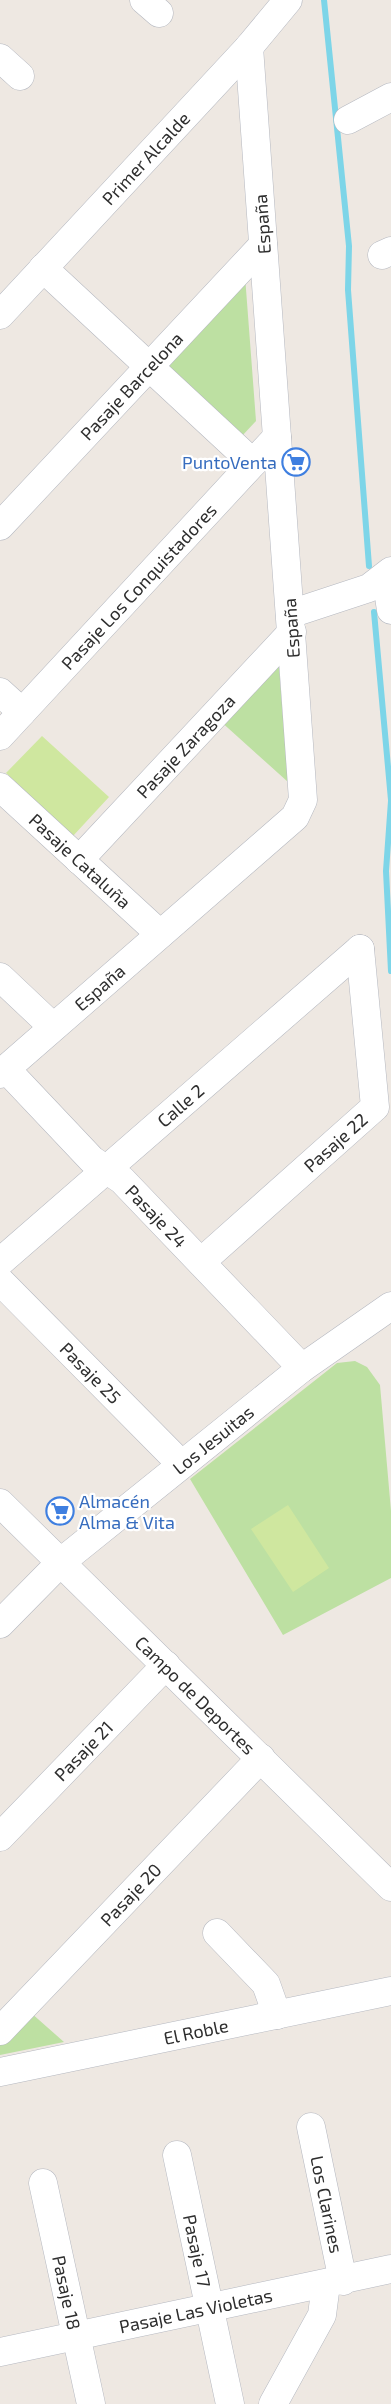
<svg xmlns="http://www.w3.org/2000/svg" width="391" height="2404" font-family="'Exo 2',sans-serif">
<rect width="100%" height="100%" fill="#eee8e2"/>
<!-- green -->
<path fill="#bde0a2" d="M245,276L256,421L241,437L162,363Z
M278,653L288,782L218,719Z
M355,1361L367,1367L380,1385L391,1511V1578L283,1635L190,1479L337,1363Z
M30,2012L64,2042L0,2055V2044Z"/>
<!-- pitch -->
<path fill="#cfe79f" d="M42,736L109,797L73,836L6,773Z
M288,1505L329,1568L293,1592L251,1529Z"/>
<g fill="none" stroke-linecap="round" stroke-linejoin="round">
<!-- stream -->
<path stroke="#7dd5e8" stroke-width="6" d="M324,0L349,246L348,290L369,566
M374,612L391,800
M391,801L386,871L391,971"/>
<!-- minor casing -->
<g stroke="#b5b8c0" stroke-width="29">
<g id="minor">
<path d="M144,0L159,13"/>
<path d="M0,58L20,76"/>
<path d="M348,120L391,97"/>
<path d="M382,255L391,251"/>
<path d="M43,268L253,463"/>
<path id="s1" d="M0,315L249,47L288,0"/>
<path id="s2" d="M0,526L263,245"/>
<path d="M386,577L391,610"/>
<path d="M290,614L369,588L391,571"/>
<path d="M0,692L22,712"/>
<path id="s3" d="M0,736L277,437"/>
<path id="s4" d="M0,787L160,934"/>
<path id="s5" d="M79,860L292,632"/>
<path d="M0,977L53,1027"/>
<path id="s6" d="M6,1069L92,1160L122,1180L302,1368"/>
<path id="s7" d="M0,1074L295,817L303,800L249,47"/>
<path id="s8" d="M0,1262L360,949"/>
<path id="s9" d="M201,1262L375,1107L360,949"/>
<path id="s10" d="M0,1281L181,1464"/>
<path id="s11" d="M0,1503L391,1887"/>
<path id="s12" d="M0,1624L61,1562L302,1368L391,1306"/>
<path id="s13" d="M0,1837L166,1665"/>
<path d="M217,1933L266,1984L277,2015"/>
<path id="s14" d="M0,2031L261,1758"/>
<path id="s15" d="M0,2072L391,1991"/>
<path id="s16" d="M311,2127L343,2281"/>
<path id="s17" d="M177,2155L230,2404"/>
<path id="s18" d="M43,2183L91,2404"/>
<path id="s19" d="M0,2352L391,2269"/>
<path d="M273,2404L322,2315L326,2284"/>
</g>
</g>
<!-- minor -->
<use href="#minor" stroke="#fff" stroke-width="28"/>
</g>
<!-- icons -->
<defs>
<g id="supermarket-ring" transform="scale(1.4375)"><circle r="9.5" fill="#fff" stroke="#3f7fe0" stroke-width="1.5"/><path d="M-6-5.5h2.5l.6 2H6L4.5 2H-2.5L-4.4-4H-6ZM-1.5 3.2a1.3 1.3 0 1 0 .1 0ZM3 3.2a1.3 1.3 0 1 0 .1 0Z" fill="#3f7fe0"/></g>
</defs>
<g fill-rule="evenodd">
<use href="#supermarket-ring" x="296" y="462"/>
<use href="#supermarket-ring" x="60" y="1511"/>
</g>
<g text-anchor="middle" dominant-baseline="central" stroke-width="4.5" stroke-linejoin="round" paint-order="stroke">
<!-- street labels -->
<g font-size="18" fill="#2e2e2e" stroke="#fff">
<text stroke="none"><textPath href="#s1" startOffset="214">Primer Alcalde</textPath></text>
<text transform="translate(262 224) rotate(-94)">España</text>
<text stroke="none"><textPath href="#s2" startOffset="192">Pasaje Barcelona</textPath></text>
<text stroke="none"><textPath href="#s3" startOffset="204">Pasaje Los Conquistadores</textPath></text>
<text transform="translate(291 628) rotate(-94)">España</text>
<text stroke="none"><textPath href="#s5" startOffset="156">Pasaje Zaragoza</textPath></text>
<text stroke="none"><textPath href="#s4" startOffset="109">Pasaje Cataluña</textPath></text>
<text stroke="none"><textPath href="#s7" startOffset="132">España</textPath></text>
<text stroke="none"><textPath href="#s8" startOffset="239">Calle 2</textPath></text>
<text stroke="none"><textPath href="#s9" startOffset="180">Pasaje 22</textPath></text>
<text stroke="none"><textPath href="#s6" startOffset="211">Pasaje 24</textPath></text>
<text stroke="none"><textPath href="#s10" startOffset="129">Pasaje 25</textPath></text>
<text stroke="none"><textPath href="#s12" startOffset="282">Los Jesuitas</textPath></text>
<text stroke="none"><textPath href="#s11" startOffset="274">Campo de Deportes</textPath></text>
<text stroke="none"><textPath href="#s13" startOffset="120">Pasaje 21</textPath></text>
<text stroke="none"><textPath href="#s14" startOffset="189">Pasaje 20</textPath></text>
<text stroke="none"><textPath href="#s15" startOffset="200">El Roble</textPath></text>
<text stroke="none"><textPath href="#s16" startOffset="79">Los Clarines</textPath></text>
<text stroke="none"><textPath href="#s17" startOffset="98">Pasaje 17</textPath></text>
<text stroke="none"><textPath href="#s18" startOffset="112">Pasaje 18</textPath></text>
<text stroke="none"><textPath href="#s19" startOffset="200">Pasaje Las Violetas</textPath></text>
</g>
<!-- shop labels -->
<g font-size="18" fill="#366cbe" stroke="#fff" text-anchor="end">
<text x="277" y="462">PuntoVenta</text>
<text x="79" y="1501" text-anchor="start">Almacén<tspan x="79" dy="21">Alma &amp; Vita</tspan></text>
</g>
</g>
</svg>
